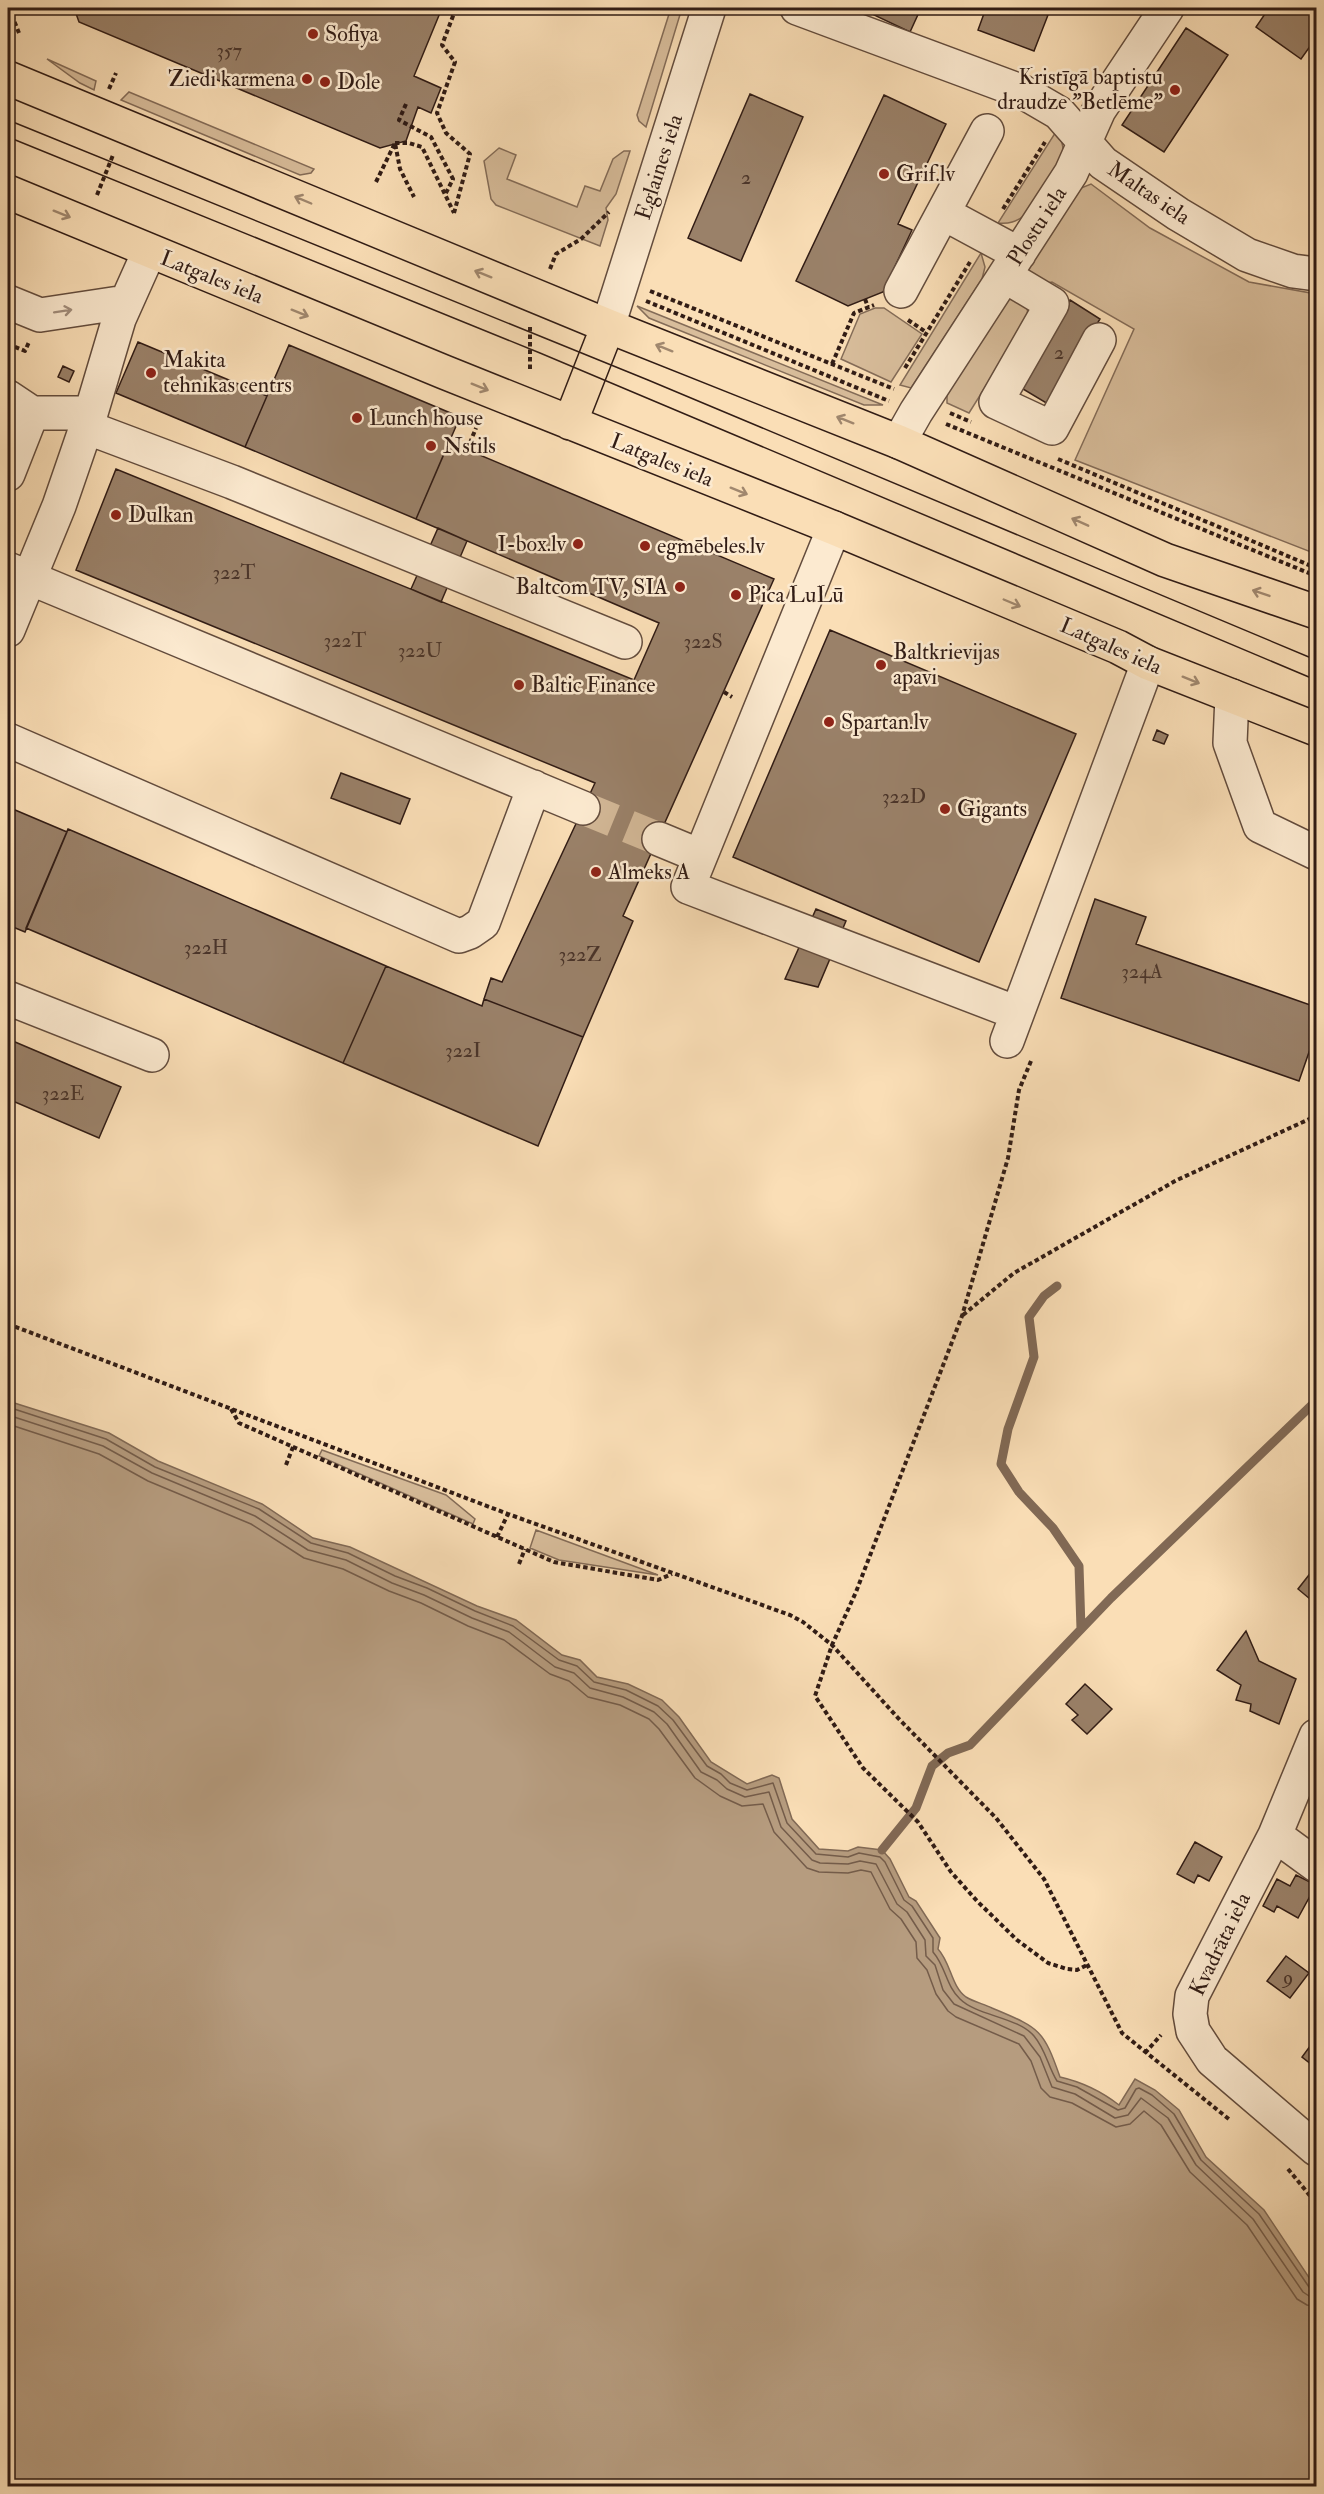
<svg xmlns="http://www.w3.org/2000/svg" width="1324" height="2494" font-family="'IM FELL Double Pica',serif">
<rect width="100%" height="100%" fill="#fadeb6"/>
<filter id="stains"><feTurbulence type="fractalNoise" baseFrequency=".00333" numOctaves="4"/><feColorMatrix values="0 0 0 0 .2 0 0 0 0 .09 0 0 0 0 .02 0 0 0 .5 -.17"/></filter>
<radialGradient id="worn" r=".72"><stop offset=".6" stop-color="#630" stop-opacity="0"/><stop offset="1" stop-color="#630" stop-opacity=".3"/></radialGradient>
<!-- green -->
<path fill="#d8bd9b" stroke="#846c58" stroke-width="1.5" d="M673,8H682L646,127L639,121L637,115L670,11Z
M47,59L96,81L94,90L80,83Z
M129,92L314,169L311,173L300,175L121,100Z
M1057,130C1060,137 1064,144 1063,153C1061,169 1035,200 1025,215C1016,222 1009,224 998,223Z
M499,148L516,155L507,179L577,207L585,186L600,191L613,159L624,151H630L616,194L606,208L608,220L600,246L496,205L491,199L484,161Z
M1091,184L1150,228L1249,282L1316,294V554L1075,460L1134,329L1052,282L1042,284L1023,272L1071,192Z
M981,253L985,267L982,279L911,388L900,385Z
M1011,296L1027,305L1028,319L969,413L947,403V391L1000,304Z
M637,306L883,405H864L649,318Z
M875,308H884L922,334L891,382L841,359L860,314Z
M322,1450L446,1495L475,1519L473,1524L319,1456Z
M536,1530L658,1575L559,1560L530,1548Z"/>
<!-- water -->
<path fill="#b69c7f" stroke="#816955" stroke-width="1.5" d="M8,1401L109,1433L158,1461L262,1504L313,1538L350,1547L477,1606L516,1620L562,1655L580,1660L597,1677L628,1684L662,1700L679,1717L711,1762L747,1784L772,1775L779,1778L792,1819L819,1849L848,1851L858,1847L882,1850L890,1859L909,1897L916,1901L940,1938L938,1949C951,1963 951,1986 966,1997C974,2002 984,2004 992,2008C1039,2028 1043,2028 1060,2077C1082,2082 1101,2091 1119,2105L1135,2079L1155,2090L1179,2110L1206,2157L1264,2210L1316,2288V2486H8Z"/>
<g fill="none" stroke-linecap="round" stroke-linejoin="round">
<!-- shore -->
<path stroke="#745c4a" stroke-width="1.5" d="M8,1407L106,1439L155,1467L259,1509L311,1543L348,1553L395,1576L427,1588L475,1611L513,1626L559,1660L577,1666L594,1682L626,1690L658,1706L673,1720L707,1766L721,1774L730,1783L747,1790L773,1783L787,1823L816,1854L848,1857L859,1853L880,1857L885,1862L904,1900L912,1906L933,1938V1952C946,1967 946,1986 960,1999C977,2016 1018,2017 1034,2036C1046,2050 1048,2067 1057,2081L1077,2087L1118,2110L1125,2108L1136,2089L1139,2088L1152,2095L1174,2114L1201,2160L1259,2214L1309,2287L1316,2290
M8,1415L103,1446L152,1473L255,1516L308,1550L346,1560L392,1583L424,1595L472,1618L509,1632L555,1667L574,1673L590,1688L623,1697L654,1712L667,1724L701,1772L717,1780L727,1789L745,1797L769,1792L781,1827L812,1860L820,1863L848,1864L860,1861L876,1864L897,1904L907,1912L925,1940L926,1956L935,1965L943,1990L954,2004L1024,2036L1040,2057L1052,2087L1075,2094L1115,2118L1128,2115L1141,2098L1168,2118L1196,2165L1253,2219L1303,2292L1309,2296L1316,2298
M8,1424L99,1454L148,1481L251,1524L304,1558L343,1569L389,1591L421,1603L468,1626L504,1640L550,1674L569,1681L588,1697L620,1705L649,1719L659,1729L695,1778L720,1796L742,1806L763,1804L774,1832L807,1868L819,1872L848,1873L861,1870L871,1872L890,1909L901,1919L916,1942L917,1958L927,1970L936,1994L948,2011L956,2017L1019,2044L1031,2061L1041,2088L1050,2097L1072,2103L1116,2127L1130,2124L1144,2111L1161,2125L1190,2172L1247,2225L1297,2299L1307,2305L1316,2307"/>
<!-- stream -->
<path stroke="#816955" stroke-width="9" d="M1057,1286L1044,1296L1029,1317L1034,1357L1008,1429L1001,1464L1019,1492L1053,1528L1079,1566L1081,1629
M882,1850L916,1808L932,1766L948,1753L970,1745L1111,1598L1316,1401"/>
</g>
<!-- building -->
<path fill="#9a8169" stroke="#311c15" stroke-width="1.5" d="M74,8H442L414,76L441,88L431,113L418,107L406,141L380,148L79,22Z
M877,8H921L910,32L874,15Z
M986,8H1029L1048,15L1034,51L978,30Z
M1269,8H1316V38L1301,59L1256,27Z
M1186,28L1228,55L1164,152L1122,125Z
M750,94L803,117L741,261L688,238Z
M884,95L946,124L898,224L912,230L883,292L848,306L796,281Z
M1070,300L1100,319L1048,404L1018,386Z
M138,342L267,396L245,447L116,393Z
M289,345L460,417L416,519L245,447Z
M63,366L74,371L69,382L58,377Z
M449,442L774,579L623,916L633,921L583,1037L484,999L491,978L502,982L595,783L76,570L116,469L634,680L659,623L416,519Z
M438,528L467,541L441,602L411,589Z
M830,630L1076,734L979,962L733,857Z
M1157,730L1168,735L1164,744L1153,740Z
M341,773L410,799L400,824L331,798Z
M8,807L67,832L25,932L8,925Z
M68,829L386,966L343,1063L26,928Z
M1095,899L1146,917L1136,944L1316,1007V1032L1299,1081L1061,998Z
M816,909L846,921L818,987L785,979Z
M386,966L482,1006L484,999L583,1037L538,1146L343,1063Z
M8,1039L121,1087L99,1138L8,1099Z
M1316,1566V1604L1298,1589Z
M1246,1631L1259,1661L1296,1679L1279,1724L1250,1711L1251,1704L1236,1700L1241,1685L1217,1670Z
M1085,1684L1112,1709L1087,1734L1072,1720L1078,1715L1066,1704Z
M1195,1842L1222,1857L1209,1881L1198,1875L1194,1883L1177,1874Z
M1296,1875L1316,1885L1298,1918L1277,1906L1274,1912L1263,1906L1277,1879L1290,1886Z
M1286,1956L1309,1973L1290,1998L1267,1981Z
M1316,2038V2068L1302,2057Z"/>
<g fill="none" stroke-linecap="round" stroke-linejoin="round">
<!-- minor-tunnel -->
<path stroke="#d2b796" stroke-width="33" stroke-dasharray="33 16" stroke-linecap="butt" d="M583,808L659,839"/>
<!-- minor casing -->
<g stroke="#634c3d" stroke-width="36">
<path id="minor" d="M797,8L1023,92L1059,113L1103,163L1178,214L1247,255L1293,271L1316,274
M943,213L1019,254
M1005,276L1052,304L996,402L1052,428L1099,340
M901,291L987,131
M8,302L40,315L126,302
M608,326L709,8
M8,397L32,413H91
M86,427L232,482L625,642
M899,442L916,412L1071,173L1099,110L1167,8
M8,474L32,413
M834,528L688,887L1017,1013
M8,569L583,808
M8,630L59,506L91,413L119,319L149,252
M1232,696L1230,743L1260,826L1316,853
M8,740L459,936L470,932L483,923L534,787
M659,839L700,856
M8,998L152,1055
M1007,1041L1148,663
M1316,1736L1275,1835L1192,1996L1190,2014L1193,2031L1212,2060L1316,2149
M1275,1835L1316,1865"/>
</g>
<!-- highway casing -->
<g stroke="#311c15" stroke-width="36">
<path id="highway" d="M8,78L608,326L899,442L1165,560L1316,612
M8,192L444,372L834,528L1118,647L1148,663L1316,729
M570,423L608,326"/>
</g>
<!-- path -->
<path stroke="#311c15" stroke-width="4" stroke-dasharray="4.5 3" stroke-linecap="butt" d="M9,8L19,33
M109,89L116,73
M406,104L399,120L431,137L453,179L445,195
M395,143H409L422,147L454,213
M376,182L395,143L400,169L414,197
M97,195L113,155
M1003,209L1045,142
M454,213L470,154L446,133L437,113L455,62L442,45L456,8
M1311,243L1316,235
M550,269L556,254L581,239L609,212
M650,291L894,389
M865,299L868,307
M646,301L889,401
M908,320L926,332
M530,327V371
M8,344L25,351L29,342
M832,364L854,313L874,305
M905,368L970,262
M950,413L971,422
M946,424L1316,576
M467,450L476,428
M1058,459L1316,568
M724,692L732,697
M1031,1061L1019,1090L1008,1158L962,1316L856,1592L832,1645L815,1696L863,1768L918,1822L951,1872L977,1901L1017,1940L1048,1963L1067,1969L1077,1970L1087,1965
M963,1315L1014,1273L1177,1180L1316,1116
M8,1324L508,1514L790,1615L803,1622L832,1645L898,1718L996,1818L1044,1879L1122,2033L1230,2120
M231,1409L239,1423L554,1562L658,1580L672,1574
M286,1465L293,1447
M497,1537L508,1514
M519,1564L525,1549
M1145,2053L1161,2035
M1288,2169L1316,2203"/>
<!-- minor -->
<use href="#minor" stroke="#fcead0" stroke-width="33"/>
<!-- highway -->
<use href="#highway" stroke="#fadeb6" stroke-width="33"/>
<!-- tram -->
<path stroke="#311c15" stroke-width="1.5" d="M8,120L648,380L1316,660
M8,137L540,353L1316,680"/>
</g>
<!-- one-way arrows -->
<defs><path id="oneway-shaft" d="M-6 0H5M1.5-3L5.5 0L1.5 3" fill="none" stroke-width="1.6" stroke-linecap="round" stroke-linejoin="round" transform="scale(1.5)"/></defs>
<g stroke="#a0876e">
<use href="#oneway-shaft" transform="translate(303 200) rotate(-157)"/>
<use href="#oneway-shaft" transform="translate(62 214) rotate(22)"/>
<use href="#oneway-shaft" transform="translate(483 274) rotate(-158)"/>
<use href="#oneway-shaft" transform="translate(300 313) rotate(22)"/>
<use href="#oneway-shaft" transform="translate(664 348) rotate(-158)"/>
<use href="#oneway-shaft" transform="translate(480 387) rotate(22)"/>
<use href="#oneway-shaft" transform="translate(845 420) rotate(-158)"/>
<use href="#oneway-shaft" transform="translate(739 491) rotate(22)"/>
<use href="#oneway-shaft" transform="translate(1080 522) rotate(-156)"/>
<use href="#oneway-shaft" transform="translate(1261 593) rotate(-161)"/>
<use href="#oneway-shaft" transform="translate(1012 603) rotate(23)"/>
<use href="#oneway-shaft" transform="translate(1191 680) rotate(22)"/>
</g>
<use stroke="#a18d7c" href="#oneway-shaft" transform="translate(63 311) rotate(-9)"/>
<!-- markers -->
<g fill="#8f2418" stroke="#fcead0" stroke-width="2">
<circle cx="313" cy="34" r="6"/>
<circle cx="307" cy="79" r="6"/>
<circle cx="325" cy="82" r="6"/>
<circle cx="1175" cy="90" r="6"/>
<circle cx="884" cy="174" r="6"/>
<circle cx="151" cy="373" r="6"/>
<circle cx="357" cy="418" r="6"/>
<circle cx="431" cy="446" r="6"/>
<circle cx="116" cy="515" r="6"/>
<circle cx="578" cy="544" r="6"/>
<circle cx="645" cy="546" r="6"/>
<circle cx="680" cy="587" r="6"/>
<circle cx="736" cy="595" r="6"/>
<circle cx="881" cy="665" r="6"/>
<circle cx="519" cy="685" r="6"/>
<circle cx="829" cy="722" r="6"/>
<circle cx="945" cy="809" r="6"/>
<circle cx="596" cy="872" r="6"/>
</g>
<g text-anchor="middle" dominant-baseline="central" stroke-width="5" stroke-linejoin="round" paint-order="stroke">
<!-- number labels -->
<g font-size="20" fill="#4b352a">
<text x="229" y="50">357</text>
<text x="746" y="177">2</text>
<text x="1059" y="352">2</text>
<text x="234" y="572">322T</text>
<text x="345" y="640">322T</text>
<text x="703" y="641">322S</text>
<text x="420" y="650">322U</text>
<text x="904" y="796">322D</text>
<text x="206" y="947">322H</text>
<text x="580" y="954">322Z</text>
<text x="1142" y="971">324A</text>
<text x="463" y="1050">322I</text>
<text x="63" y="1093">322E</text>
<text x="1288" y="1977">9</text>
</g>
<!-- poi labels -->
<g font-size="22" fill="#311c15" stroke="#fcead0" text-anchor="start">
<text x="325" y="34">Sofiya</text>
<text x="1163" y="77" text-anchor="end">Kristīgā baptistu<tspan x="1163" dy="25">draudze "Betlēme"</tspan></text>
<text x="295" y="79" text-anchor="end">Ziedi karmena</text>
<text x="337" y="82">Dole</text>
<text x="896" y="174">Grif.lv</text>
<text x="163" y="360">Makita<tspan x="163" dy="25">tehnikas centrs</tspan></text>
<text x="369" y="418">Lunch house</text>
<text x="443" y="446">Nstils</text>
<text x="128" y="515">Dulkan</text>
<text x="566" y="544" text-anchor="end">I-box.lv</text>
<text x="657" y="546">egmēbeles.lv</text>
<text x="668" y="587" text-anchor="end">Baltcom TV, SIA</text>
<text x="748" y="595">Pica LuLū</text>
<text x="893" y="652">Baltkrievijas<tspan x="893" dy="25">apavi</tspan></text>
<text x="531" y="685">Baltic Finance</text>
<text x="841" y="722">Spartan.lv</text>
<text x="957" y="809">Gigants</text>
<text x="608" y="872">Almeks A</text>
</g>
<!-- street labels -->
<g font-size="22" fill="#311c15" stroke="#fcead0">
<text transform="translate(659 167) rotate(-72)">Eglaines iela</text>
<text transform="translate(1149 193) rotate(34)">Maltas iela</text>
<text transform="translate(1037 226) rotate(-57)">Plostu iela</text>
<text transform="translate(212 277) rotate(22)">Latgales iela</text>
<text transform="translate(662 460) rotate(22)">Latgales iela</text>
<text transform="translate(1111 646) rotate(24)">Latgales iela</text>
<text transform="translate(1220 1944) rotate(-64)">Kvadrāta iela</text>
</g>
</g>
<!-- margin -->
<rect width="1324" height="2494" fill="none" stroke="#fadeb6" stroke-width="30"/>
<rect x="9" y="9" width="1306" height="2476" fill="none" stroke="#311c15" stroke-width="3"/>
<rect x="15" y="15" width="1294" height="2464" fill="none" stroke="#311c15" stroke-width="1.5"/>
<rect width="100%" height="100%" filter="url(#stains)"/>
<rect width="100%" height="100%" fill="url(#worn)"/>
</svg>
